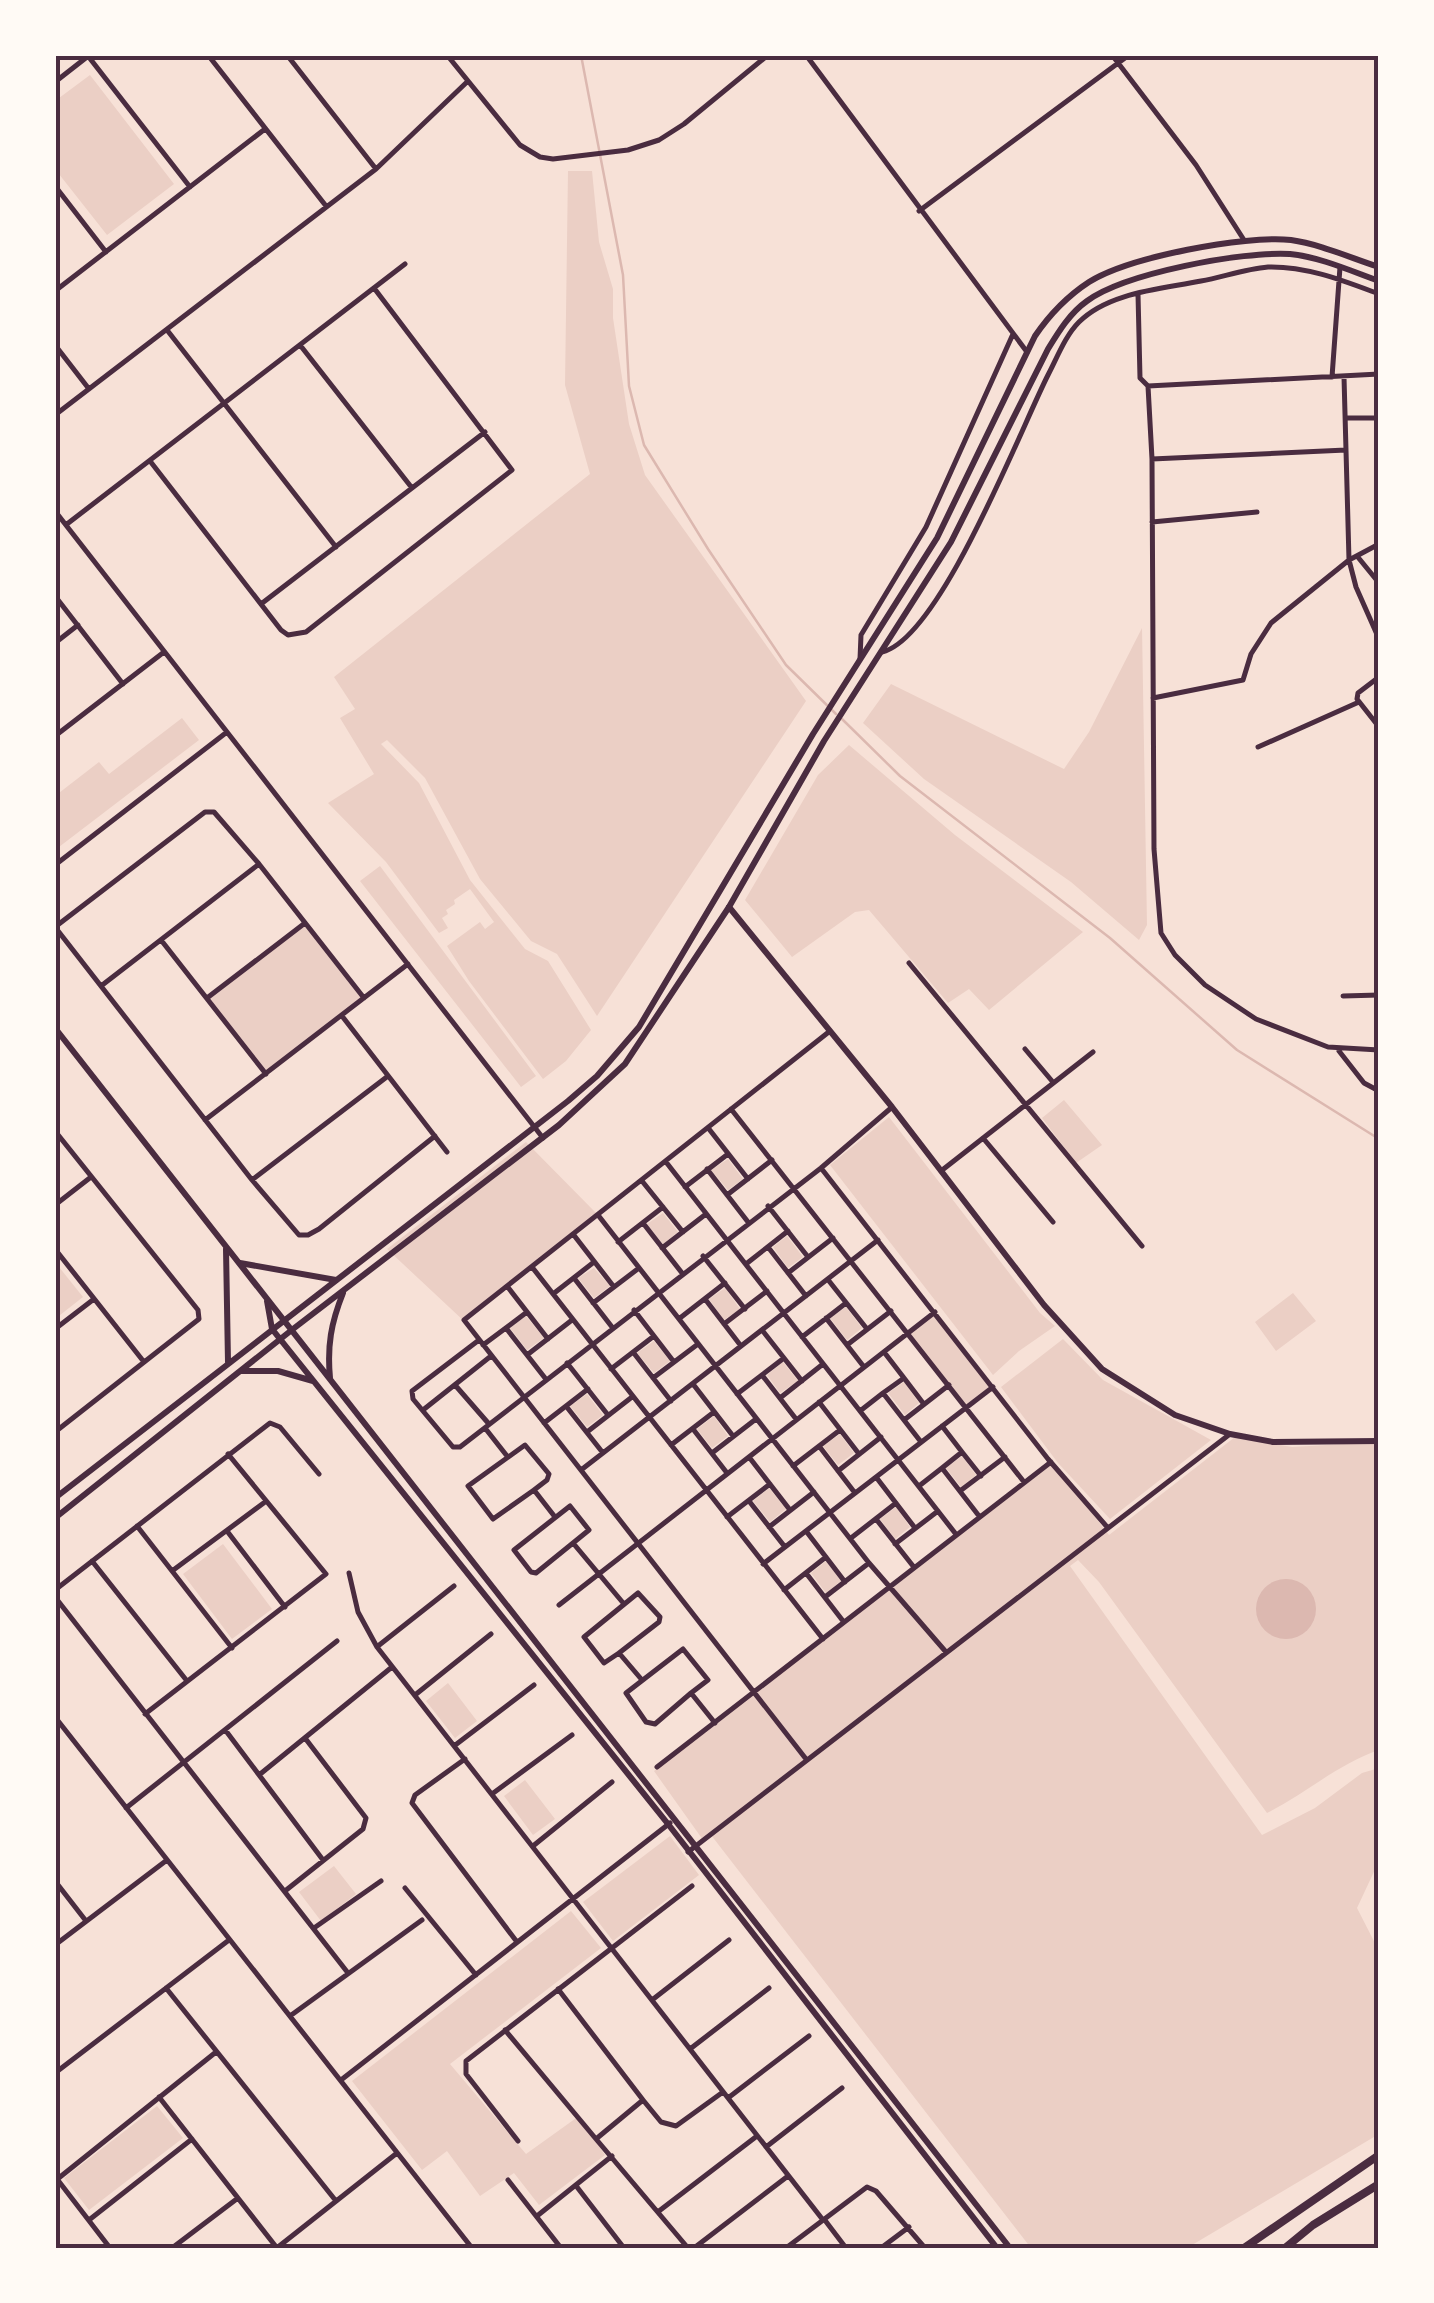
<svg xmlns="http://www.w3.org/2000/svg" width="1434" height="2303" font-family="'DejaVu Sans',sans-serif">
<rect width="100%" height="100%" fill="#f7e1d7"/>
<!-- green -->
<path fill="#ebcfc5" d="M90,75L174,184L107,235L55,169V101Z
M568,171H592L599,242L613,289V318L629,424L645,475L806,701L597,1016L557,954L531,941L480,879L425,778L387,740L381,744L419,783L470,880L525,949L548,961L591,1030L566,1061L543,1079L469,981L447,946L480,922L485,929L494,922L470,889L454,900L455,904L446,910L448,914L442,918L448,928L439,933L386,862L328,803L374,774L340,718L355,709L334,677L590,474L565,385Z
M1142,628L1147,925L1139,940L1071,882L924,779L863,723L891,684L1064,769L1089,732Z
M182,718L199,740L55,850V796L99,762L109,774Z
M849,745L955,835L1083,932L989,1010L969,989L948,1003L869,910L855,912L792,957L745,900L818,775Z
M380,866L536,1076L521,1087L360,881Z
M305,923L364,998L266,1074L207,998Z
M1064,1100L1102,1145L1076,1163L1042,1118Z
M889,1117L1040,1313L1055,1326L1019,1351L993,1375L830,1165Z
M526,1142L598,1215L465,1322L387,1249Z
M728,1159L743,1179L728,1190L711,1170Z
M663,1213L678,1232L663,1244L647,1224Z
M787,1236L803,1257L788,1268L773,1247Z
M55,1262L83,1297L55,1319Z
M594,1268L610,1286L594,1298L578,1278Z
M725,1288L740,1309L724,1320L709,1299Z
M1293,1293L1316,1321L1276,1351L1255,1322Z
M846,1307L862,1328L847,1340L830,1318Z
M935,1312L993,1387L966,1407L908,1333Z
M526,1316L544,1338L527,1350L510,1328Z
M1063,1339L1103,1380L1211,1440L1110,1519L1058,1463L1001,1387Z
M654,1341L670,1361L654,1373L637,1353Z
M783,1362L798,1381L780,1393L767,1375Z
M904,1382L919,1403L905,1415L888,1393Z
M587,1394L603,1415L587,1427L570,1406Z
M714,1416L728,1436L712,1448L697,1429Z
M840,1434L854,1453L838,1465L823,1446Z
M1235,1437L1292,1447L1379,1442V1750C1338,1764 1305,1794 1267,1813L1099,1582L1078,1560L1070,1566L1262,1835L1315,1808L1362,1773L1379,1768V1861L1357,1908L1379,1951V2134L1187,2248H1031L711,1835L703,1840L654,1771L1053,1463L1109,1535Z
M962,1456L976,1475L961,1487L946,1468Z
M769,1488L786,1509L770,1522L753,1501Z
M896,1507L910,1527L895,1539L880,1519Z
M223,1544L272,1609L232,1639L183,1574Z
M826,1561L841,1581L826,1593L811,1573Z
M448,1683L477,1721L455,1738L426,1701Z
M525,1780L555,1819L533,1835L504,1796Z
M670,1836L699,1875L613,1941L583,1902Z
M334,1866L356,1894L321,1921L299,1892Z
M571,1911L601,1948L450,2064L526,2154L579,2116L605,2155L539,2205L514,2173L480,2196L447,2151L422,2170L352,2081Z
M157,2106L183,2138L89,2210L64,2178Z"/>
<!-- water -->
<path fill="#dcb8b0" d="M1256 1609a30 30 0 1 1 60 0a30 30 0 1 1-60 0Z"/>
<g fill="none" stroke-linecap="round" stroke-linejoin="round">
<!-- stream -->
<path stroke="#dcb8b0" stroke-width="2.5" d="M581,55L623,275L629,386L644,445L708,549L786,665L836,714
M842,719L900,776L1110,938L1237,1050L1379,1139"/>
<!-- minor -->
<path stroke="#4a2c40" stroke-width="5" d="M208,55L326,206
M287,55L376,169
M447,55L520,145L540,157L553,159L628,150L659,140L684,124L768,55
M806,55L1027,352
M1112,55L1196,165L1244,240
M88,56L190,187
M55,82L87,57
M55,186L106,252
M919,211L1129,55
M55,291L265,129
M1138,294L1140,378L1148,386
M167,330L336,547
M55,345L89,389
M300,345L412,488
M1379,374L1148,386L1152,459L1154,849L1161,933L1175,955L1205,985L1256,1019L1328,1047L1379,1050
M1332,377L1340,267
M1344,377L1349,560L1379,544
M55,415L376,169L468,81
M1346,418H1379
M1152,459L1346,450
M150,461L281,630L288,635L306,632L512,470L374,288
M55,511L543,1138
M1152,522L1257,512
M67,524L405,264
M1357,556L1379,583
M55,596L123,684
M261,604L485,432
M55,643L78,625
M882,652C940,639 1020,430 1048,375C1057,358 1065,336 1079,322C1109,292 1162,289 1201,281C1223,277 1245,269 1268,267C1307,266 1344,281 1379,294
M860,659L861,635L926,527L1013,334
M1379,677L1358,693L1357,699L1379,727
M1153,698L1243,680L1251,654L1271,623L1349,560L1356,587L1379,639
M55,736L164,652
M1258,747L1359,702
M55,865L227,732
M55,927L252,1180L299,1235H308L319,1229L435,1136
M55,927L205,812H214L259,864L364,998
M161,940L266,1074
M909,963L1142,1246
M101,986L259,864
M1343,996L1379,995
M207,998L305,923
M342,1016L447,1152
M1025,1049L1052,1081
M1339,1051L1364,1083L1379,1091
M731,1109L1024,1482
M205,1120L408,964
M709,1129L748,1179
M55,1131L198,1310L199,1319L55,1432
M983,1138L1053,1222
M666,1162L955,1533
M821,1168L1048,1459L1108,1528
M707,1169L748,1222
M941,1171L1093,1052
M252,1180L388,1076
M642,1181L683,1232
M685,1187L728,1154
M727,1195L772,1160
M55,1205L91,1177
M768,1206L808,1257
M598,1215L869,1563L946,1652
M643,1223L682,1273
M573,1234L614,1287
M618,1242L663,1207
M768,1247L806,1296
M662,1248L706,1214
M55,1249L144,1362
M703,1256L745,1309
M746,1264L788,1231
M532,1267L823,1639
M788,1273L833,1238
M574,1278L612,1327
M829,1281L867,1329
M507,1286L548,1339
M553,1294L594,1262
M705,1299L741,1346
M593,1303L639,1268
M634,1310L674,1362
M680,1318L725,1283
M826,1318L864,1367
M724,1324L767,1291
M506,1328L545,1378
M55,1329L94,1299
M762,1330L802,1381
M802,1337L846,1303
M479,1340L412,1391L413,1399L453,1447H460L821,1168L891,1108
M483,1345L527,1312
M847,1345L891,1311
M633,1352L671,1401
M884,1352L904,1378L883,1393L921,1442
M527,1355L572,1320
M567,1363L608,1415
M611,1369L654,1336
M762,1375L796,1419
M653,1378L698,1344
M904,1378L923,1403
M693,1384L733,1436
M455,1385L489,1424
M737,1394L784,1358
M780,1398L823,1364
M819,1402L859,1454
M566,1406L603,1453
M423,1410L491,1356
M860,1411L883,1393
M904,1420L949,1385
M544,1423L588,1389
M942,1426L962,1452L942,1468L979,1516
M485,1428L507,1456
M693,1429L727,1473
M587,1432L632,1397
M671,1445L714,1412
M819,1446L855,1493
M962,1452L981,1476
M712,1453L756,1419
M749,1457L790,1510
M793,1466L840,1430
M581,1470L878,1240
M838,1471L881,1437
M876,1477L915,1528
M919,1486L942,1468
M534,1490L547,1480L549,1474L525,1445L468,1486L493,1519L534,1490L555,1517
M960,1491L1005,1457
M749,1501L785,1547
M727,1517L770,1484
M876,1519L913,1566
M137,1526L232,1648
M769,1527L814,1492
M227,1531L285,1607
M806,1531L845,1582
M851,1538L896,1503
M573,1543L589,1530L570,1506L514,1550L531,1572L536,1573L573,1543L624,1604
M895,1544L938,1511
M92,1561L187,1681
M763,1564L993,1387
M172,1571L265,1502
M349,1573L358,1612L377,1647L823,2220
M806,1573L843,1621
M55,1590L270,1423L280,1427L319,1474
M784,1590L826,1557
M55,1597L348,1973
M825,1597L869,1563
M559,1605L935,1312
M378,1646L454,1586
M619,1653L659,1622L660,1617L638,1593L584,1637L604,1663L619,1653L642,1680
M691,1693L708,1680L683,1649L626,1693L646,1722L655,1724L691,1693L715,1723
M415,1695L491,1634
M145,1714L326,1574L228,1454
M55,1717L472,2248
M226,1731L323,1860
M454,1746L534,1685
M465,1759L415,1795L412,1803L517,1942
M806,1759L464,1320L830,1031
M657,1767L1051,1462
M259,1775L392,1667
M492,1794L572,1735
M126,1808L337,1641
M533,1846L612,1782
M688,1852L1230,1434
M55,1881L86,1921
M405,1888L476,1975
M285,1891L363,1829L366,1818L305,1738
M314,1928L381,1881
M55,1945L167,1860
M166,1988L336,2201
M558,1989L643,2100L596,2139L688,2248
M652,2000L729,1940
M290,2016L422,1920
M505,2030L596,2139
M690,2049L769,1988
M55,2073L229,1940
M341,2080L670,1823
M159,2097L277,2248
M728,2098L809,2036
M643,2100L661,2122L676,2126L723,2092
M518,2141L466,2074V2061L692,1886
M766,2147L842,2088
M57,2179L110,2248
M508,2180L561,2248
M55,2181L216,2052
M577,2187L624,2248
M659,2211L757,2136
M537,2216L612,2156
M824,2219L846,2248
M89,2220L192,2139
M278,2247L397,2153
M172,2248L238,2198
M694,2248L788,2176
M786,2248L867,2187L876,2191L925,2248
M881,2248L909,2227"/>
<!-- tertiary -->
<path stroke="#4a2c40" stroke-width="6" d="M729,907L892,1107L1044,1305L1102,1369L1175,1415L1230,1434L1273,1442L1379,1441"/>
<!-- secondary -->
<path stroke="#4a2c40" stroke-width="6" d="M55,1028L1010,2248
M226,1249L228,1362
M240,1263L336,1280
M267,1301L272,1329L668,1824L997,2248
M242,1371H278L313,1381
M330,1378C327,1346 331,1323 343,1293
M55,1498L568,1101L597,1076L639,1027L813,734L937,538L1035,336C1050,314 1066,297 1089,282C1129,257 1244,235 1291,240C1320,244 1351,258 1379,267
M55,1518L293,1329L559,1125L625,1064L729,907L824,741L951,542L1048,349C1059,331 1070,313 1087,301C1125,273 1243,251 1290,254C1320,257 1351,271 1379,281"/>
<!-- primary -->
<path stroke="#4a2c40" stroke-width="8" d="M1244,2248L1379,2155
M1285,2248L1313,2225L1379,2184"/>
</g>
<!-- border -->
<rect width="1434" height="2303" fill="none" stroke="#fffaf5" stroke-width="115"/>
<rect x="58" y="58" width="1318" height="2188" fill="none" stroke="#4a2c40" stroke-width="4"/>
</svg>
